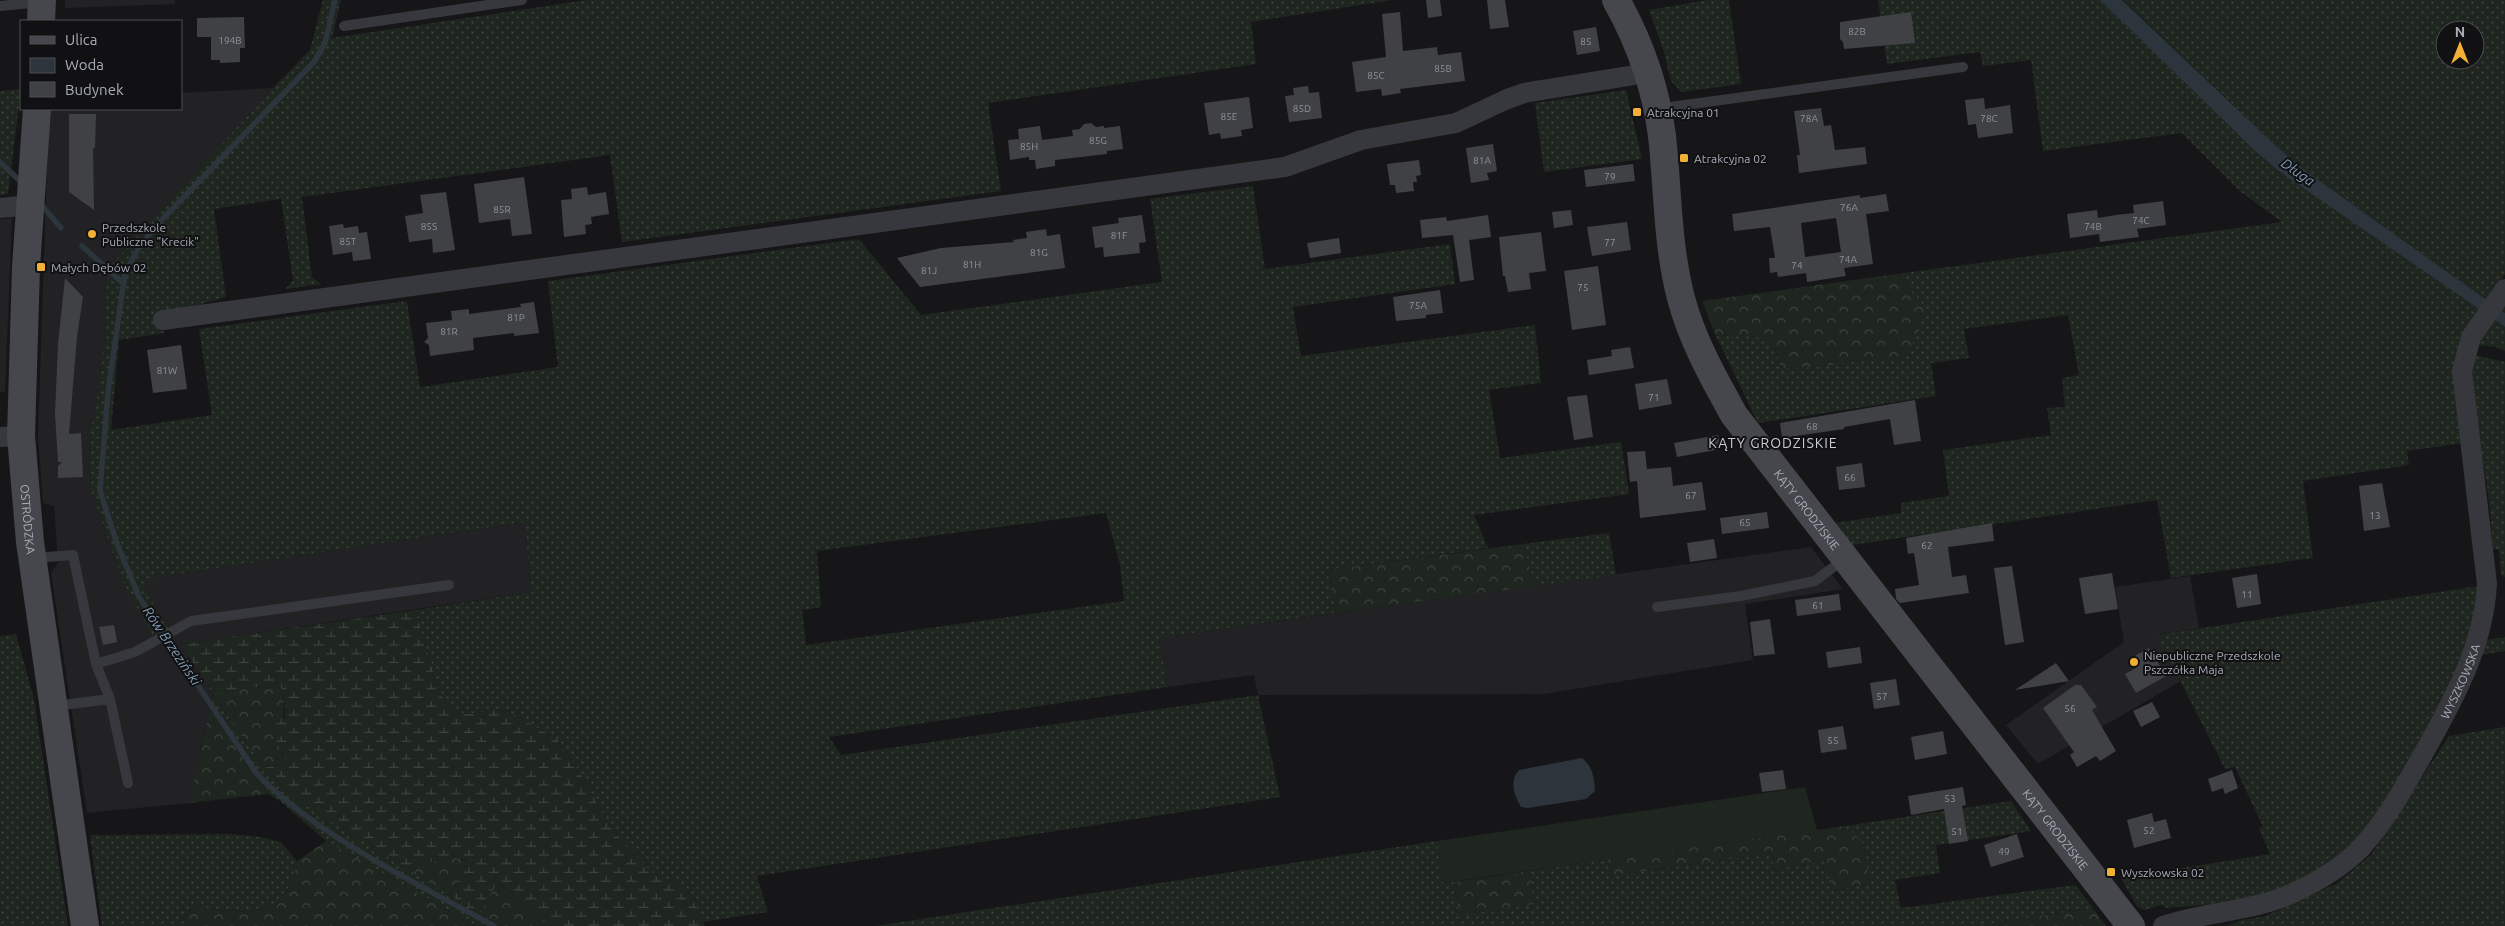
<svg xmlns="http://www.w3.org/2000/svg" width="2505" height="926" font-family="Ubuntu,sans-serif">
<defs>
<pattern id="grass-dots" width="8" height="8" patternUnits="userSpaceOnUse" patternTransform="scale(1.25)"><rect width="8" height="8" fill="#1e261f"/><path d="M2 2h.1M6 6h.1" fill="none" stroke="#3c433d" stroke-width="1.8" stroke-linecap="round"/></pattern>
<pattern id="forest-crowns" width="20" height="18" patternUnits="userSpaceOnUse" patternTransform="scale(1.25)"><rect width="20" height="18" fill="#1e261f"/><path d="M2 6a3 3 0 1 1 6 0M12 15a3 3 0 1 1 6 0" fill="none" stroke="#3c433d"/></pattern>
<pattern id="wetland-marsh" width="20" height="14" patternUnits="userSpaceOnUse" patternTransform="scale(1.25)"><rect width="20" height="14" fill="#1e261f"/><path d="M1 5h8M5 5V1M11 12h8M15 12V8" fill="none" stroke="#3c433d"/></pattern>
</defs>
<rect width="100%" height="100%" fill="#161618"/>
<!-- built -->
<path fill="#222225" d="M65,0H175V4L65,8Z
M273,88L111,265L106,331L94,417L89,432L91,491L124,585L169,629L147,593L143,579L525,522L531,592L181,644L213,694L189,803L87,813L51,573L58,563L54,506L43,503L38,434L49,109H181V93Z
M12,218L5,392H0V219Z
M1811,547L1843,589L1745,604L1753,660L1543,694L1258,695L1254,675L1168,687L1159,638Z
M2190,576L2199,628L2157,635L2181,681L2038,764L2006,725L2124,642L2115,587Z"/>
<!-- grass -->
<path fill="url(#grass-dots)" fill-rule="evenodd" d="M323,0H341L332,38L587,0H1392L1251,22L1256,64L988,103L1001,191L622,242L610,155L302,197L312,277L321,284L286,289L293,280L281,199L214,209L226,297L159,316L164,333L119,340L111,430L212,415L199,329L407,301L420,387L558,367L548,281L859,239L921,315L1162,282L1150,199L1253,186L1265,269L1450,244L1455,284L1293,307L1301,356L1535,325L1541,383L1489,390L1500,458L1621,442L1629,494L1474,515L1488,548L1328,570L1336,613L1159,638L1168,687L829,737L841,755L1258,695L1280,797L757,876L768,912L703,922L687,888L651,872L611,828L579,771L557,739L504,709L469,714L450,711L439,691L415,610L531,592L525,522L144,579L147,593L169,629L154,637L124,585L91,491L89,432L94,417L106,331V289L111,265L273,88L310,50ZM1106,513L1120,565L1124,601L806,645L802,610L821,607L817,551Z
M1707,0H1729L1741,84L1681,92L1671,81L1663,49L1649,10Z
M1878,0H2100L2255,151L2280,172L2505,327V351L2496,347L2478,345L2464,332L2462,443L2407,451L2409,465L2303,481L2313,558L2171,578L2157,500L1852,545L1835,523L1901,513V503L1949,496L1943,450L2051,435L2047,408L2065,407L2062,378L2079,375L2068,315L1964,329L1969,358L1931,363L1936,396L1758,423L1716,336C1730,335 1766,333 1773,346C1777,353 1778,361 1781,368L1820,367L1866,359H1898L1910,289L1897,274L2282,222L2241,192L2182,133L2043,151L2031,60L1983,66L1980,52L1887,64Z
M2123,0H2505V274L2501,281L2505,286V313L2303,169L2274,144ZM2445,30H2475V60H2445Z
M21,89L8,194L0,195V91Z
M1626,90L1642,159L1544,172L1535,103Z
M2474,355L2505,362V577L2501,575L2499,550L2493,549C2491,526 2490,502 2486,480C2480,438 2468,397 2474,355Z
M1609,533L1616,575L1535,586L1523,544Z
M2479,586L2473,626L2451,683L2391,791L2361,835L2328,866L2293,884L2237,902L2166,908L2162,905L2144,910L2137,906L2121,878L2270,854L2259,828L2263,827L2235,767L2225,769L2157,635Z
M16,634L34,699L68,926H0V636Z
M2505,637V651L2480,655L2486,640Z
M213,694L264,768L294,798L480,914L503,926H476L326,841L280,801L268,794L210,708Z
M2505,727V926H2227L2242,920L2265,916L2336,884L2371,855L2449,736Z
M2011,801L2031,831L1936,845L1940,873L1895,880L1901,908L2075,885L2093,908L1977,926H875L1437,841L1443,883L1454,882L1459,915L1534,904L1529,871L1607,859L1610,876L1771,853L1774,869L1827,861L1832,891L1870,883L1862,841L1845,826Z
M230,834L260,837L281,842L297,861C286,922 245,913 195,907L182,918L189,926H102L90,835Z"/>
<!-- forest -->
<path fill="url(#forest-crowns)" d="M1897,274L1924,306C1922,329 1916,344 1898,359H1866L1820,367L1781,368C1778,361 1777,352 1773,346C1766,333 1730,335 1716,336L1702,301Z
M1523,544L1535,586L1336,613L1328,570Z
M280,683C286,708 286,714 275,738L287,763L264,768L213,694Z
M210,708L268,794L189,803Z
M1845,826L1862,841L1870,883L1831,891L1826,861L1774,869L1771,853L1610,876L1607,859Z
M326,841L476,926H189L182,918L195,907C244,913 286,922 297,861Z
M456,858L467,861L466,875L448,894L402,866Z
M1529,871L1534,904L1459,916L1454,882Z
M497,881L544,922L552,926H503L480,914Z
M2093,908L2106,926H1977Z"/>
<!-- wetland -->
<path fill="url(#wetland-marsh)" d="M415,610L439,691L450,711L469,714L504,709L557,739L579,771L611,828L651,872L687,888L705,926H552L544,922L498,881L480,914L448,894L466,875L467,860L456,858L402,866L294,798L264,768L287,763L275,738L272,724L285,717V705L280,683L213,694L181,644Z"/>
<!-- garden -->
<path fill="#1e261f" d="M1805,787L1817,830L1443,883L1437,841Z"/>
<!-- water -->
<path fill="#2c353c" d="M2100,0H2122L2274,144L2303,169L2505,313V327L2280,172L2255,151Z
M1582,758C1593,767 1594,777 1595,791L1586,799L1528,808L1521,807C1514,795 1509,781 1519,770Z"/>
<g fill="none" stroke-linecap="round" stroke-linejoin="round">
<!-- stream -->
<path stroke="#2c353c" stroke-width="5.5" d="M335,0L325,43L314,62L155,227L138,249L125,273L108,392L100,491L116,541L139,597L257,774C320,838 415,882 494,926
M0,162L24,185
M40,203L61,228
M82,246L124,284"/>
</g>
<!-- building -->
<path fill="#404145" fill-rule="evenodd" d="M1426,0H1440L1442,16L1428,18Z
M1487,0H1505L1509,27L1490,29Z
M1400,12L1403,51L1437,47L1438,55L1461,52L1465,81L1400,89L1401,93L1382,96L1381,89L1356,92L1352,62L1386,57L1382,14Z
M1911,12L1915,43L1844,49L1843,42L1840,39V22Z
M244,17L245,48H240V62L220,63V60H211V37H197V18Z
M1596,27L1600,51L1577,55L1573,31Z
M1308,86L1309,93L1319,92L1322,118L1289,122L1285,96L1294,95L1293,88Z
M1249,97L1253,128L1241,130L1242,136L1221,139L1220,133L1209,135L1204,103Z
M1984,98L1985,109L2010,105L2013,133L1978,138L1976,124L1968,125L1965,100Z
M1821,108L1824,126L1831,125L1835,150L1865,147L1867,164L1799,173L1797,155H1800L1794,111Z
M69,114H96L95,148H93L94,210L69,192Z
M1091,123L1096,127L1104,126V128L1120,126L1123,149L1107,151V154L1055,160V166L1036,169L1035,160H1029V157L1010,160L1008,140L1019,139L1018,129L1040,126L1042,140L1073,136L1072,130L1080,129L1084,124Z
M1493,144L1497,171L1487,173L1489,180L1471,183L1466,148Z
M1419,160L1421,175L1416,176L1417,182H1413L1414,191L1396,193L1395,185H1390L1387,164Z
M1633,164L1635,181L1586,187L1584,170Z
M524,177L532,234L512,236L510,219L479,223L474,184Z
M587,187L588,195L606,192L609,214L591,217L592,224L585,225L586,234L564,237L561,200L572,199L571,189Z
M446,192L455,250L433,253L432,239L409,242L405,216L423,213L420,195Z
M1886,194L1889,211L1866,214L1873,264L1844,268L1846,276L1807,282L1806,273L1778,277L1777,272L1770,273L1769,258H1775L1770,227L1734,231L1732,214L1860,195V198ZM1836,218L1841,252L1805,257L1801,223Z
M2163,201L2166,225L2137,229L2139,237L2100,242L2099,234L2070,238L2067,214L2097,210L2098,218L2116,215L2134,213L2133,205Z
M1571,210L1573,225L1554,228L1552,212Z
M1142,215L1146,242L1139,243L1140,253L1104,257L1103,247L1095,248L1092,227L1119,223L1118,218Z
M1488,215L1491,237L1469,240L1474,280L1460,282L1453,235L1422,238L1420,220L1446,217L1447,221Z
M1627,222L1631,250L1592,256L1587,227Z
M343,224L344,228L358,226L359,233L367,232L371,259L353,261L352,252L333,255L329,226Z
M1046,229L1047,236L1060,234L1065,268L920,287L897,258L941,248L1014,242L1013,240L1027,238L1026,232Z
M1541,232L1546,271L1529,273L1531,289L1508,292L1505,276H1503L1499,237Z
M1339,238L1341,253L1310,258L1307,243Z
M1598,266L1606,325L1572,330L1564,271Z
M65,278L83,297L77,337L69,434L81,433L83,477L58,478V466L62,462H58L55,414L58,344Z
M1440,290L1443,313L1426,315V318L1396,321L1393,297Z
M534,302L539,333L514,336V333L473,338L474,350L430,356L429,345L424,342L428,338L426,323L452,320L451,311L469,309V314L521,307L520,304Z
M181,345L187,389L153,393L147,350Z
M1630,347L1634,368L1589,375L1587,360L1612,356L1611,350Z
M1667,379L1672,404L1639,410L1635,384Z
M1587,395L1593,437L1574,440L1567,397Z
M1915,400L1921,441L1894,445L1890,419L1844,427V429L1782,438L1780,423Z
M1718,435L1721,449L1677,457L1674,443Z
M1645,451L1647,469L1671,467L1673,486L1702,482L1706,510L1640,518L1637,481L1630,482L1627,452Z
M1862,463L1865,487L1839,490L1836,467Z
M2382,483L2390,527L2364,531L2359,486Z
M1767,512L1769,528L1722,534L1720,518Z
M1992,523L1994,541L1948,547L1952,577L1966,575L1969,593L1900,603L1896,599L1895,589L1919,585L1914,553L1908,554L1906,538Z
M1714,539L1717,558L1690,562L1687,543Z
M2012,566L2024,642L2005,645L1994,568Z
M2112,573L2118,609L2085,614L2079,578Z
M2257,574L2261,604L2237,608L2232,578Z
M1839,594L1841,610L1797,616L1795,600Z
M1770,619L1775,654L1754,656L1750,622Z
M114,625L117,642L103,645L99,627Z
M1860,647L1862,663L1828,668L1826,652Z
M2149,648L2166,676L2136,693L2125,674L2136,668L2131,658Z
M2056,663L2069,681L2015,690Z
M1896,679L1900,705L1874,709L1870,683Z
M2075,685H2081L2097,707L2092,710L2116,751L2100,761L2096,756L2077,767L2070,755L2074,752L2043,708Z
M2152,702L2160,717L2141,727L2133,711Z
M1843,726L1847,749L1821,753L1818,730Z
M1943,731L1947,754L1915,760L1911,737Z
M1783,770L1786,789L1762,792L1759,773Z
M2232,770L2238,788L2225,794L2223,788L2212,792L2208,779Z
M1963,787L1966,805L1962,806L1968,841L1949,844L1944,809L1911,815L1908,796Z
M2152,813L2154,822L2166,819L2171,838L2134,848L2127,820Z
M2017,834L2024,857L1991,867L1984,845Z"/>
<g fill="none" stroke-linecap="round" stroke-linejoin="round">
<!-- lane -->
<path stroke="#37383d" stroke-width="10" d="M0,6L41,2
M344,26L522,0
M1658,106L1670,107L1963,67
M34,558L73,555L96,664L110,699L128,783
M1657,607L1741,596L1815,581L1844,559
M96,664L135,652L191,621L449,585
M55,706L110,699"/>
<!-- street -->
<g stroke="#37383d" stroke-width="20">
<path d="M0,208L30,205"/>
<path d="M163,320L1285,167L1361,140L1456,123L1505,100L1524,93L1647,73"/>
<path d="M0,437L21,436"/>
<path id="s1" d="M2163,926C2206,911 2254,912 2295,892C2319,881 2342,867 2361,848C2386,820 2404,788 2422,756C2452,703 2484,646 2487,584L2462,371L2471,337L2505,289"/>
</g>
<!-- secondary -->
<g stroke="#45474d" stroke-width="28">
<path id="s2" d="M1616,0C1639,41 1656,89 1662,136C1668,190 1667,245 1681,298C1692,340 1713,377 1734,415L2131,926"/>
<path d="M41,21L42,0"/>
<path id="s3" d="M37,109L26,267L21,436L30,542L85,926"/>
</g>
</g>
<!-- markers -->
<g fill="#f2b134" stroke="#111113" stroke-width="2">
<rect x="1632" y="107" width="10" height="10" rx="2.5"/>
<rect x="1679" y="153" width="10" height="10" rx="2.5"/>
<circle cx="92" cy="234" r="5"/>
<rect x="36" y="262" width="10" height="10" rx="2.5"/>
<circle cx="2134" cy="662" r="5"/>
<rect x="2106" y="867" width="10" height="10" rx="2.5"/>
</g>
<g text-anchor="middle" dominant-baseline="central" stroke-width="4" stroke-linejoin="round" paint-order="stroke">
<!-- number labels -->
<g font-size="10" fill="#8e929b">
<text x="1857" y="31">82B</text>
<text x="230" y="40">194B</text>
<text x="1586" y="41">85</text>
<text x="1443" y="68">85B</text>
<text x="1376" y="75">85C</text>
<text x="1302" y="108">85D</text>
<text x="1229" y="116">85E</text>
<text x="1809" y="118">78A</text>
<text x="1989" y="118">78C</text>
<text x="1098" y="140">85G</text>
<text x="1029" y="146">85H</text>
<text x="1482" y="160">81A</text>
<text x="1610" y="176">79</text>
<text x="1849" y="207">76A</text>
<text x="502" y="209">85R</text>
<text x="2141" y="220">74C</text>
<text x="429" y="226">85S</text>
<text x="2093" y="226">74B</text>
<text x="1119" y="235">81F</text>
<text x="348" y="241">85T</text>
<text x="1610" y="242">77</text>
<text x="1039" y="252">81G</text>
<text x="1848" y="259">74A</text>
<text x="972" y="264">81H</text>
<text x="1797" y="265">74</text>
<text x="929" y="270">81J</text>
<text x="1583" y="287">75</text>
<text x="1418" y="305">75A</text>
<text x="516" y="317">81P</text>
<text x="449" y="331">81R</text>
<text x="167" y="370">81W</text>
<text x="1654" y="397">71</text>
<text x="1812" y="426">68</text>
<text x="1850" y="477">66</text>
<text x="1691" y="495">67</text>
<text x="2375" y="515">13</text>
<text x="1745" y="522">65</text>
<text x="1927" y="545">62</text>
<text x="2247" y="594">11</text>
<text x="1818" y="605">61</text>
<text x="1882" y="696">57</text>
<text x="2070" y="708">56</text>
<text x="1833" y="740">55</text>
<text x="1950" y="798">53</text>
<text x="2149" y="830">52</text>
<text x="1957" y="831">51</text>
<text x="2004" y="851">49</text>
</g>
<!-- poi labels -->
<g font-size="12" fill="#a8adb8" stroke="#111113" text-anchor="start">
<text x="1647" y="112">Atrakcyjna 01</text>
<text x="1694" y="158">Atrakcyjna 02</text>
<text x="102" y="227">Przedszkole<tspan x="102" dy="14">Publiczne "Krecik"</tspan></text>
<text x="51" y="267">Małych Dębów 02</text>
<text x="2144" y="655">Niepubliczne Przedszkole<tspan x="2144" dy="14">Pszczółka Maja</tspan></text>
<text x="2121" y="872">Wyszkowska 02</text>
</g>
<!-- street labels -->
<g font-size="12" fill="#a8adb8" stroke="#111113">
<text stroke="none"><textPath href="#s2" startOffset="556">KĄTY GRODZISKIE</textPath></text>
<text stroke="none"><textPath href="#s3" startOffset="411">OSTRÓDZKA</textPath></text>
<text stroke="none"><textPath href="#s1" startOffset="411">WYSZKOWSKA</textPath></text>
<text stroke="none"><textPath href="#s2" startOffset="961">KĄTY GRODZISKIE</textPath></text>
</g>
<!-- water labels -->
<g font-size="14" font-style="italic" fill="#7f9bb3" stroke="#111113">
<text transform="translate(2298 172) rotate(35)">Długa</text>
<text transform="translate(172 646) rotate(56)">Rów Brzeziński</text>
</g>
<!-- neighbourhood labels -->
<g font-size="14" letter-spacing="1" fill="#c9ccd4" stroke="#111113">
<text x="1773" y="443">KĄTY GRODZISKIE</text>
</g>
</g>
<!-- legend -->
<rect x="20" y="20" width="162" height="90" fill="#111113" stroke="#4d4f55"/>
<rect x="30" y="36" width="25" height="8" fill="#45474d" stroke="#4d4f55"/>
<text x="65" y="45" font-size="15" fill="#a8adb8">Ulica</text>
<rect x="30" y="58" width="25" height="15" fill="#2c353c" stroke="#4d4f55"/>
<text x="65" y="70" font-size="15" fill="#a8adb8">Woda</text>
<rect x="30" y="82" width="25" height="15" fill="#404145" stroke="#4d4f55"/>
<text x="65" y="95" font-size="15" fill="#a8adb8">Budynek</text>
<!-- north arrow -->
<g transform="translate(2460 45)"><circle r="24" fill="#111113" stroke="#4d4f55"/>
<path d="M0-4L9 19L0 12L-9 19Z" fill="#f2b134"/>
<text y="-8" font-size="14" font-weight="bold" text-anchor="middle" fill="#a8adb8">N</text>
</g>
</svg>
